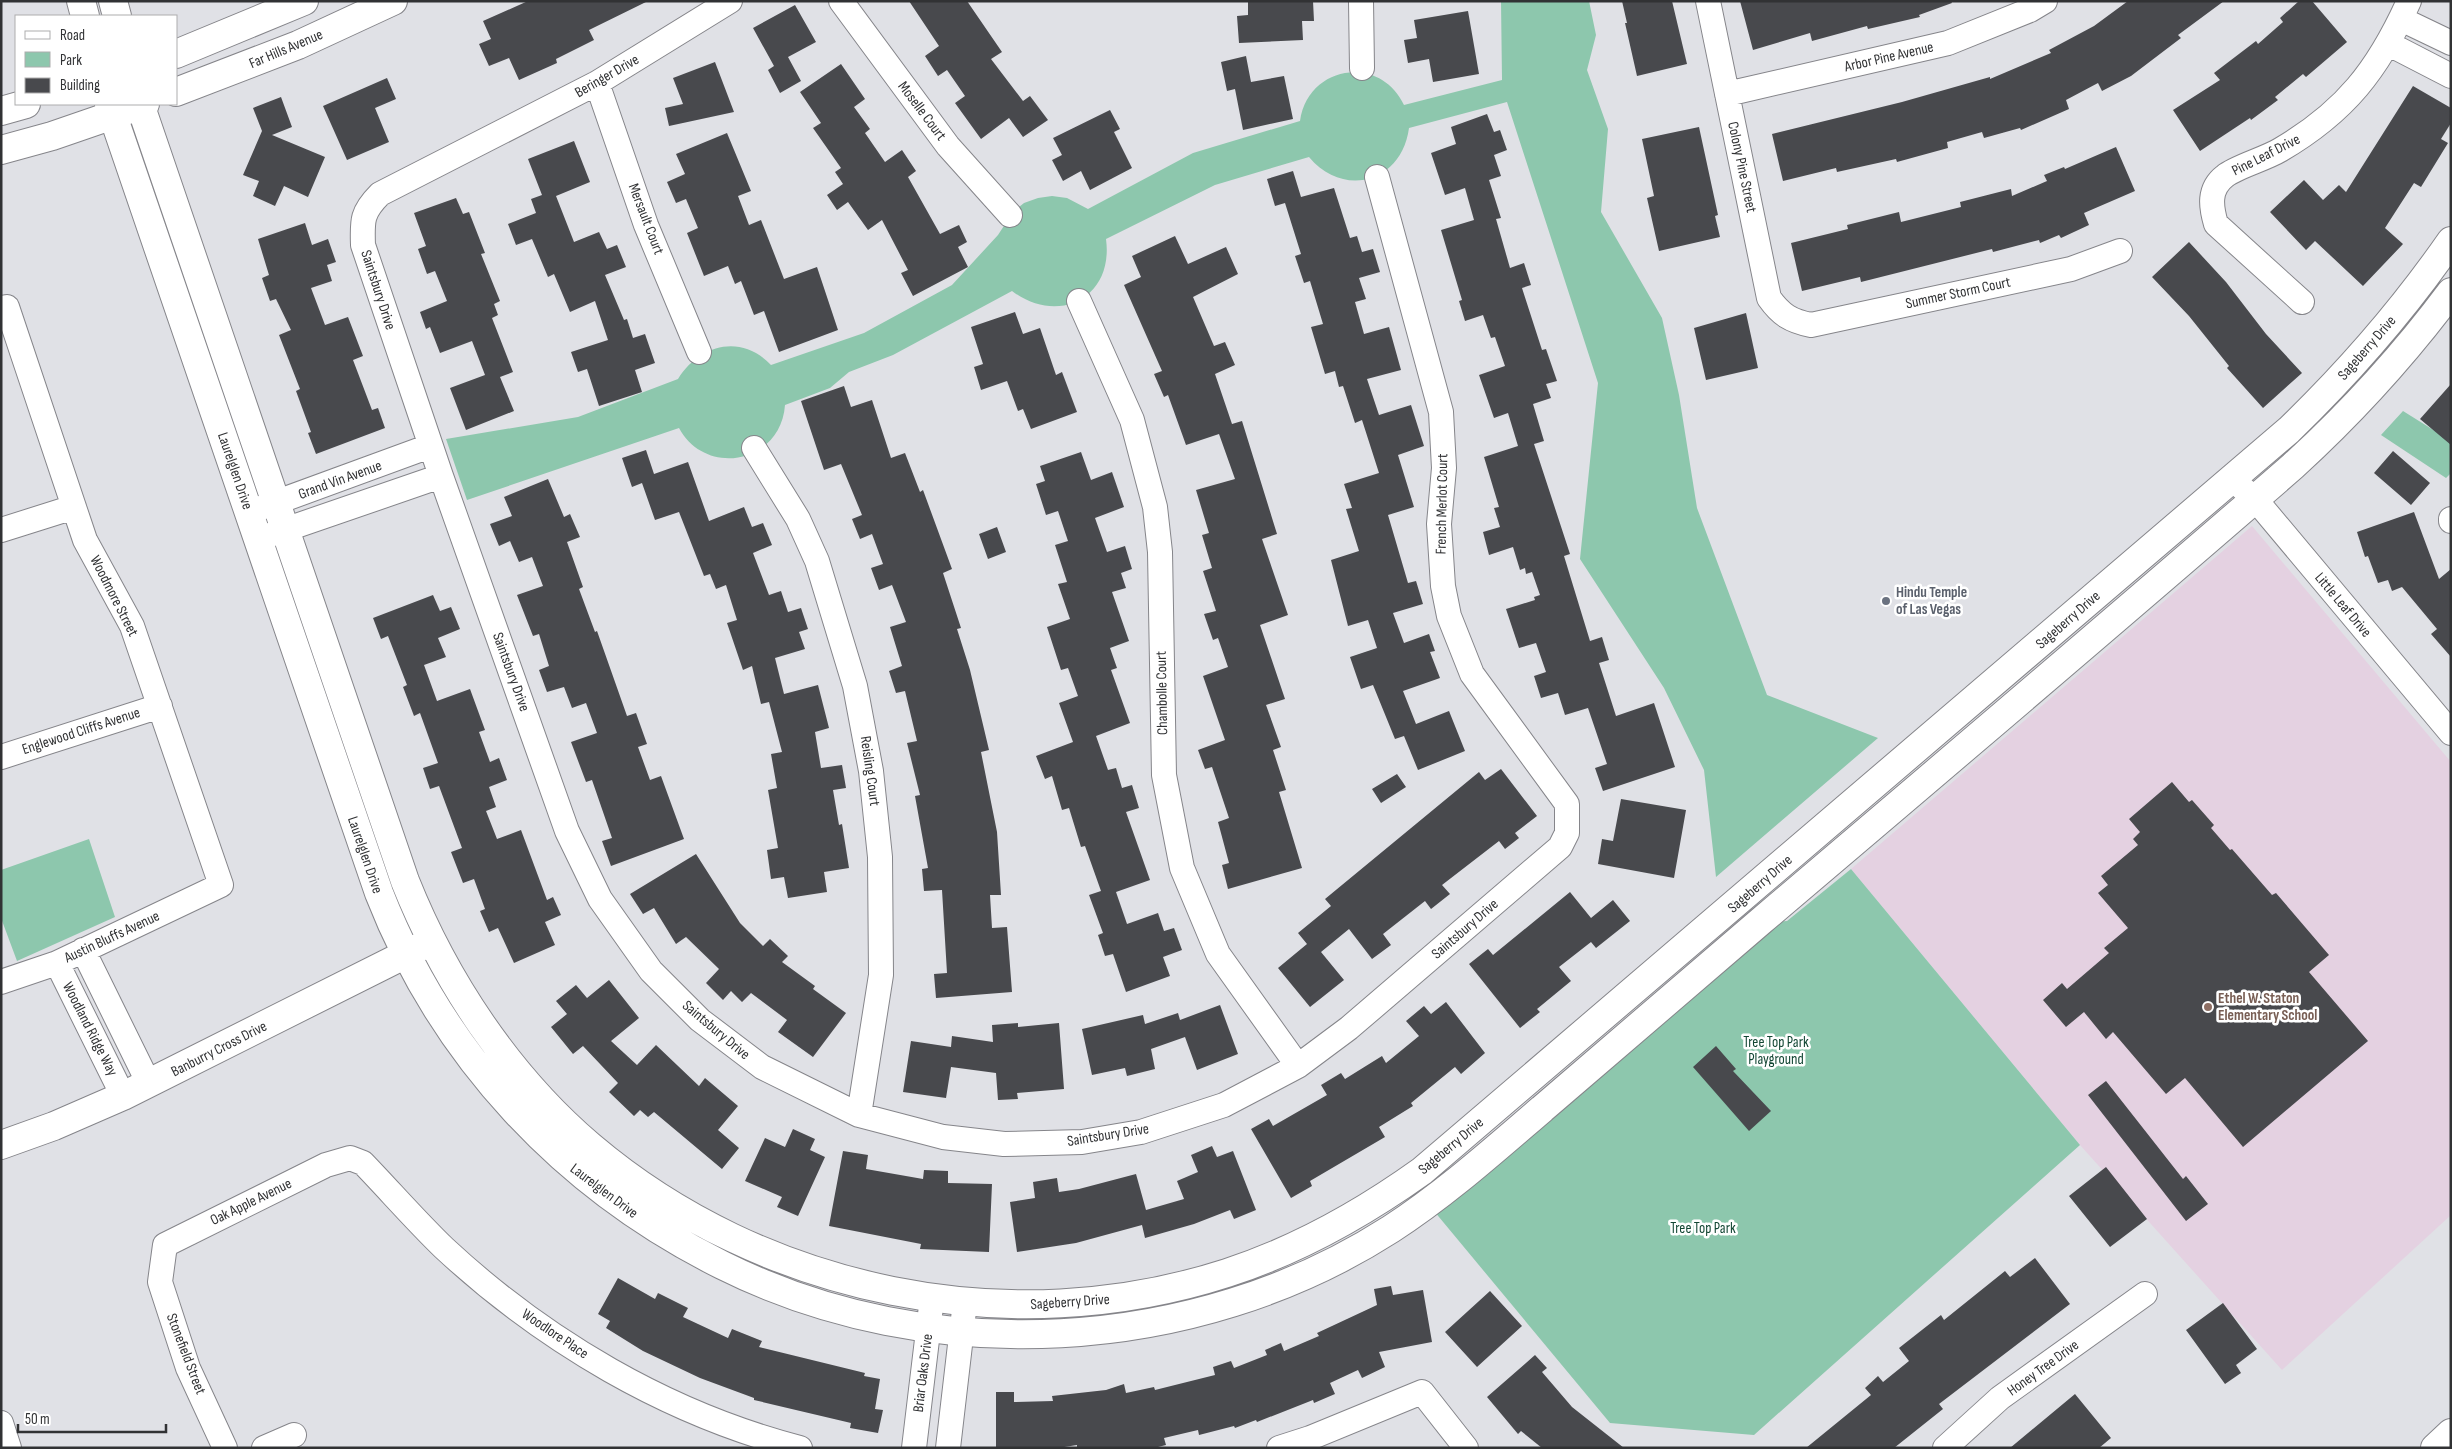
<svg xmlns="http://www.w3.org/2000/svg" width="2452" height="1449" font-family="'Sofia Sans Condensed',sans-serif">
<rect width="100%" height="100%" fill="#e0e1e6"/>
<!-- education -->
<path fill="#e4d1e1" d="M2252,526L2451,762V1215L2282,1370L2080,1145L1851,869Z"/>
<!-- green -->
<path fill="#8dc7ad" d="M1501,1H1589L1596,35L1587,70L1608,129L1601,212L1662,318L1679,395L1697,508L1767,695L1878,738L1716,877L1704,770L1664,688L1580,559L1598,383L1507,102L1409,128C1402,182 1344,199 1309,157L1215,185L1106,239C1114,298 1058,326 1012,291L893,355L849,372L830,388L785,405C781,463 706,478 679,428L467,500L446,439L578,417L678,379C699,345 741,333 771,365L864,333L952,285L998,235L1013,212L1024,203L1038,198L1052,196L1067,198L1088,209L1193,153L1300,121C1308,65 1380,54 1404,105L1502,80Z
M2403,411L2451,441V473L2446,478L2381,435Z
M89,839L115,917L17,961L1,918V870Z
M1851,869L2080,1145L1754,1435L1610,1423L1434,1211L1773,922L1787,921Z"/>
<!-- building -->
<path fill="#48494d" d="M528,1H648L589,30L594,40L556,59L557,63L519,80L509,58L489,66L479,44L491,39L483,21Z
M909,1H967L1002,52L991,59L1023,101L1030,96L1048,120L1023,137L1009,118L981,139L955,103L965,96L947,70L938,76L925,56L939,46Z
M1248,1H1313L1314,21H1302L1303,40L1239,43L1237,16L1248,15Z
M1622,1H1672L1687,64L1637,76L1625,23H1627Z
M1740,1H1951L1952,3L1919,15L1920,17L1868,29L1867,26L1812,41L1810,33L1753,50Z
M2128,1H2224L2178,35L2181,38L2131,76L2102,91L2098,83L2066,100L2069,109L2021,130L2020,128L1984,138L1982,132L1947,142L1948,148L1897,162L1896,159L1837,172L1836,168L1783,181L1772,134L1902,102L1990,77V79L2051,53L2049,50L2094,26Z
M2299,1H2312L2347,42L2306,77L2303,74L2275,97L2278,100L2251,120L2250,118L2200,151L2173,110L2220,80L2214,73L2256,41L2258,44L2283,22L2280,18Z
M795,5L816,42L788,57L801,81L780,93L768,70L774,66L753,28Z
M1468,11L1479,74L1433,82L1429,59L1408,63L1404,40L1417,38L1414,20Z
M1246,56L1251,82L1284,76L1293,119L1243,130L1235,89L1227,91L1221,62Z
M715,62L734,112L669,126L665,108L683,104L673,78Z
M841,64L865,99L854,107L870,129L865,133L885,162L902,150L916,171L908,177L940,234L959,225L967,242L958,247L968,267L913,296L901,273L908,270L882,220L868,230L848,202L837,210L827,195L843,184L835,172L841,168L813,128L821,123L800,92Z
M387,78L396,99L375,108L389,142L347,160L323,106Z
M2413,86L2451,108V123L2441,139L2448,143L2421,187L2414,183L2385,228L2403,244L2363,286L2315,241L2306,250L2270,212L2304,180L2323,200L2339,185L2346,192Z
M281,97L292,127L272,135L325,157L308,197L284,186L275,206L253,196L259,181L243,175L262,131L253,108Z
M1110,110L1120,129L1114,132L1132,168L1090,190L1081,171L1063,181L1052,160L1062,155L1053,138Z
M1487,114L1494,132L1500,130L1507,150L1494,155L1501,176L1489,180L1501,218L1496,219L1510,268L1524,263L1531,285L1522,288L1542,350L1546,349L1557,381L1546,384L1551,398L1533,404L1544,441L1534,444L1570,554L1564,556L1590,641L1602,637L1609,660L1599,663L1616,716L1654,703L1675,767L1603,791L1595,768L1607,764L1588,708L1565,715L1558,693L1541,698L1534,676L1546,672L1536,643L1519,648L1506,609L1535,600L1534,597L1540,595L1532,572L1526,574L1525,568L1520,570L1513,547L1489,555L1483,532L1500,527L1494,508L1499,507L1484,457L1518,446L1508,413L1494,418L1479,375L1505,366L1495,337L1491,338L1483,315L1465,321L1459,301L1462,300L1441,230L1474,220L1465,188L1445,195L1431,153L1456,144L1451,127Z
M1699,127L1718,215L1715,216L1720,237L1659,251L1647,198L1654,196L1642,139Z
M727,133L751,191L738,196L749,225L761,220L784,279L817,267L838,330L779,352L764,311L754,315L741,281L735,284L728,266L704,276L687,233L698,228L686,199L676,203L667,182L685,174L676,154Z
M574,141L590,182L556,196L574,242L599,232L607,249L617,245L626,267L605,275L624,320L627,319L633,338L645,334L655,363L635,370L642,392L599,406L587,369L578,372L571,352L608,340L595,301L570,312L554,274L548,277L532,239L516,245L508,224L536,213L531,199L542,195L528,159Z
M2116,147L2135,191L2084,213L2089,225L2061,238L2059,235L2040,243L2039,240L1993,252L1992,249L1861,282L1860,277L1802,291L1791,243L1848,229L1847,225L1899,212L1901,222L1961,207L1960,202L2011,189L2012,196L2047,181L2044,175L2064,167L2065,169Z
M1293,171L1301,197L1334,188L1350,238L1357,236L1362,252L1373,249L1380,272L1359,278L1366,299L1355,302L1364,334L1389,327L1401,370L1367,379L1379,415L1411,405L1424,446L1398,455L1414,507L1388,515L1408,583L1416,581L1423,604L1393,613L1404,643L1429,634L1435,651L1430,652L1440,678L1403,691L1416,724L1449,711L1465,751L1418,770L1404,736L1395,739L1373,685L1361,689L1350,657L1377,648L1368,620L1348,626L1331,560L1359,551L1346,509L1352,508L1344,484L1379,473L1362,420L1355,423L1343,386L1339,387L1335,371L1325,374L1311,327L1323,324L1310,281L1304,283L1295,256L1301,254L1285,203L1275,206L1267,179Z
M456,198L463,214L469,212L485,253L481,254L500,301L494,304L498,315L492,318L513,372L500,377L514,411L466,430L450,388L485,375L472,341L440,353L430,327L426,329L420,312L447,301L435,271L427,274L418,249L426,246L414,213Z
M305,223L312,245L328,239L336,262L327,265L332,281L311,288L325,325L348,317L363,356L353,360L372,410L378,408L385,428L316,454L308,433L311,432L296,391L300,389L279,335L291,330L276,299L270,301L262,278L269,275L258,239Z
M1175,236L1188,264L1226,247L1238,274L1193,297L1214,346L1225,342L1235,365L1215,374L1232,424L1242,421L1277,534L1262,539L1288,615L1260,625L1285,699L1266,705L1281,747L1273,750L1286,790L1279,792L1302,868L1228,889L1222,865L1229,863L1218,822L1229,818L1212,767L1205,769L1198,750L1225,740L1203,676L1228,667L1218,638L1213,640L1204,614L1216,611L1203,571L1212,568L1202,535L1209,533L1196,490L1235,479L1219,434L1186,445L1168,395L1164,397L1154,374L1162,371L1124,285L1141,277L1132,256Z
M2189,242L2226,282L2266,334L2302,373L2263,408L2227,368L2229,366L2189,316L2152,277Z
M1015,312L1023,334L1040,328L1056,375L1062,372L1077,412L1031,429L1023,409L1018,411L1007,381L981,390L974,367L983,364L971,327Z
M1746,313L1758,368L1706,380L1694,328Z
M2451,384V445L2420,419Z
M844,386L851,407L872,400L891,458L905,453L920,492L923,490L952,569L943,573L961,628L957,629L970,670L989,750L981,752L997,832L1001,895H990L992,928L1007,927L1012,992L936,998L934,974L947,973L942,890L924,891L922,869L928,868L915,796L920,795L907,743L917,741L905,691L896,693L889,671L902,666L890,627L906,622L892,585L879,590L871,568L883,564L872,534L860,539L852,519L862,515L841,464L824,470L801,401Z
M646,450L654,474L688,462L709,521L744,507L752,527L763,523L772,545L753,553L769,595L781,591L788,612L801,608L808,629L799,632L805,649L775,658L784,694L818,685L829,728L815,732L821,768L842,765L846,788L833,790L839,825L842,824L849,868L824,872L827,892L788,898L784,877L771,879L767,850L778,848L768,790L777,788L771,754L782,752L769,702L761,704L752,666L743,670L727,623L737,620L726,585L716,589L710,574L704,576L679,512L655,520L642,483L632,487L622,458Z
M2393,451L2430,483L2411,505L2374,473Z
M1081,452L1091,480L1112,472L1124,507L1095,518L1107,552L1125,546L1132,569L1121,573L1126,588L1112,592L1129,641L1110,648L1117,668L1111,670L1130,723L1096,736L1108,770L1116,768L1122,788L1132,785L1139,808L1126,812L1150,880L1116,892L1127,924L1158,913L1164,931L1174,928L1182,950L1163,957L1170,976L1126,992L1113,954L1105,956L1098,935L1103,933L1089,895L1101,891L1085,846L1081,847L1069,808L1062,810L1052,776L1045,779L1036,756L1073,742L1059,703L1078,696L1068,668L1061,670L1047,627L1070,619L1058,584L1067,582L1055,545L1068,541L1058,511L1046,515L1036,484L1045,481L1040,466Z
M548,479L564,517L570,514L580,537L567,542L583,587L579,589L595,632L597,631L627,716L636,713L647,744L638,747L650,780L661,776L684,839L611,866L602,841L612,838L592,780L586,782L571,742L597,733L586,703L572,708L564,687L547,692L539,670L549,666L539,634L533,636L517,595L543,586L532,557L519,562L510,541L499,546L490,524L512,516L504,497Z
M2414,512L2439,579L2451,569V657L2431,634L2437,629L2402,587L2392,591L2388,580L2378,583L2368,556L2365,557L2357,532Z
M997,527L1006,552L988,559L979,534Z
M433,595L440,611L451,607L460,629L438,638L446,657L424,665L437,701L470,689L485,730L479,732L490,762L499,758L507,780L489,787L496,807L486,811L497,839L521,830L547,900L553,897L561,915L545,922L555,945L514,963L498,928L489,932L480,911L485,909L474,879L463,883L451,852L462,848L439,786L430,789L423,768L438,763L420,713L414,716L403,687L407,685L388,636L381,639L373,618Z
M1501,769L1537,816L1515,833L1519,838L1505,849L1499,841L1442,885L1450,894L1431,909L1425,901L1383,934L1391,945L1372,959L1349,929L1321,952L1344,980L1310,1007L1278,968L1307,944L1298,933L1331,906L1325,899L1479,772L1485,780Z
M1397,774L1406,787L1381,803L1372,789Z
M2172,782L2189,802L2192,800L2214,825L2211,828L2230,850L2232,849L2272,895L2276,893L2329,955L2309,972L2368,1041L2243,1147L2185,1078L2166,1094L2113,1032L2106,1039L2084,1012L2066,1027L2043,1000L2062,983L2067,989L2109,953L2104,948L2128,928L2098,893L2108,885L2101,876L2138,845L2133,839L2140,832L2129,819Z
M1621,799L1686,810L1674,878L1598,864L1602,839L1613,841Z
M696,854L740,923L763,946L770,939L788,956L782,962L815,986L813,989L846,1013L813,1057L778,1032L787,1020L751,993L742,1002L731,991L723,1000L706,983L719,969L686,937L676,944L654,908L643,914L630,894Z
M1570,892L1591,918L1613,900L1630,921L1596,948L1591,942L1559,967L1571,981L1537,1009L1540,1012L1520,1028L1469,964L1488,949L1493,955Z
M609,980L639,1018L611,1041L637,1065L656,1045L699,1086L705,1078L738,1106L718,1130L739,1148L722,1169L654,1112L648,1117L640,1110L634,1116L609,1092L618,1083L583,1046L573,1054L551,1027L567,1014L556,1001L576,985L587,998Z
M1446,1002L1485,1053L1461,1074L1455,1067L1411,1103L1413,1106L1379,1127L1385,1137L1310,1181L1312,1186L1291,1198L1251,1129L1269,1119L1273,1126L1327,1095L1321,1085L1341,1073L1345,1079L1382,1056L1386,1063L1419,1036L1406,1021L1424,1006L1431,1014Z
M1220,1005L1238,1054L1197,1070L1185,1037L1151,1049L1155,1069L1127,1076L1125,1068L1092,1075L1082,1029L1143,1015L1145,1024L1178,1013L1180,1020Z
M1018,1023V1027L1059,1023L1064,1089L1017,1093L1018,1099L998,1100L996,1073L951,1067L946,1098L903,1092L911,1041L951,1047L952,1036L993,1042L992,1025Z
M1716,1046L1736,1069L1733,1071L1771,1111L1749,1131L1693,1067Z
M2106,1081L2183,1179L2186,1176L2208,1204L2186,1221L2088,1095Z
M793,1129L815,1139L810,1150L825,1157L798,1216L777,1207L782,1197L745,1181L765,1138L785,1147Z
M1212,1146L1217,1157L1233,1151L1256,1210L1234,1219L1230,1210L1194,1224L1145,1238L1142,1225L1076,1243L1017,1252L1010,1202L1035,1198L1033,1182L1057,1178L1059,1192L1079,1189L1136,1174L1146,1210L1184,1199L1177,1181L1198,1172L1191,1155Z
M843,1151L868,1155L866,1169L923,1179L924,1170L948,1171V1183L992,1184L989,1252L920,1249L921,1244L829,1226Z
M2106,1167L2147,1219L2110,1247L2069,1196Z
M2035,1258L2070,1304L1939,1404L1943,1409L1894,1448H1806L1871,1395L1865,1388L1878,1376L1883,1382L1909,1361L1899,1348L1941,1315L1944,1320L2005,1271L2010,1277Z
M618,1278L655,1299L658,1293L688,1308L683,1317L728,1338L732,1329L762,1341L759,1347L865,1373L864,1376L880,1379L875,1409L883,1410L878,1433L850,1428L851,1423L754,1400V1398L700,1378L643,1351L606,1328L610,1321L598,1314Z
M1391,1286L1393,1295L1423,1290L1432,1342L1379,1352L1385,1367L1362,1378L1358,1370L1330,1383L1335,1394L1314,1403L1313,1400L1257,1422L1256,1420L1235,1428L1234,1426L1199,1435L1198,1430L1164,1438L1166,1445L1154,1448H1077V1445L1058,1448H996V1392H1014V1402L1053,1401L1052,1396L1106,1390L1124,1384L1126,1393L1154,1387L1155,1390L1215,1375L1213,1367L1231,1361L1234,1368L1267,1355L1265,1350L1281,1343L1284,1351L1319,1336L1317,1333L1377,1305L1374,1289Z
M1490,1291L1522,1326L1477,1367L1445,1332Z
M2223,1303L2257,1349L2236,1365L2241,1373L2225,1384L2186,1330Z
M1535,1355L1547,1368L1542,1372L1572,1407L1624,1448H1542L1521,1431L1518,1434L1487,1397Z
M2075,1394L2111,1438L2099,1448H2010Z"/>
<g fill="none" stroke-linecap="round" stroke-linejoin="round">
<!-- minor casing -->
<g stroke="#85858a" stroke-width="26">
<path id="minor" d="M730,1L597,83L380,194C362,212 362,220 363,245L441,476L567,831L600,899L651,971L700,1020L762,1067L859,1115L943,1137L1004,1144L1082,1142L1141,1132L1224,1105L1298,1066L1349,1028L1560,847L1567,833V804L1472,674L1449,616L1443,586L1439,524L1444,468L1441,412L1377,177
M841,1L948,146L1010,215
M1361,1L1362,68
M1708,1L1769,298C1781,315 1791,321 1811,325L2071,269L2120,251
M2401,19L2451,43
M2389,44L2451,76
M597,83L646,225L699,352
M1727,94L1948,43L2030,10L2045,1
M1079,301L1132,420L1155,507L1160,552L1164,775L1182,868L1218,954L1298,1066
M2302,302L2216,224C2211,207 2208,189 2225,176C2236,167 2265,159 2280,150C2345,112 2378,70 2409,1
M1,308L7,307L85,540L132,626L221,885L57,963L1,982
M754,448L798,519L817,561L855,686L871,771L880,857L881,975L859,1115
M2233,480L2255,499L2451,733
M258,509L430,446
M2451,519V521
M1,530L74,507
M267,536L441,476
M1,757L160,706
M83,950L149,1084
M57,963L123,1096
M1,1423L9,1448
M225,1448L188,1368L160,1282L165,1245L326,1165L350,1158L363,1163C390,1191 416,1221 444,1248C544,1341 668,1414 800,1448
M264,1448L294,1435
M914,1448L932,1298
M948,1448L965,1302
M1279,1448L1310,1438L1422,1392L1466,1448
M1945,1448L2000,1398L2145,1294"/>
</g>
<!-- tertiary casing -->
<g stroke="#85858a" stroke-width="30">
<path id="tertiary" d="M81,1L85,16
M113,1L117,16
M109,104L379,893C443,1057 565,1187 722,1265C930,1369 1195,1355 1391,1229C1445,1194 1493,1151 1542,1109C1615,1046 1688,983 1761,921C1939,770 2117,619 2293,466C2351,413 2404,355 2451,292
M140,104L405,881C445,981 508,1076 590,1146C763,1293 1011,1343 1227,1273C1298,1250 1362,1214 1422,1171L2289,430C2349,372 2403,310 2451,241
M1,1145L54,1126L123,1096L420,947"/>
</g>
<!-- secondary casing -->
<g stroke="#85858a" stroke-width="30">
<path id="secondary" d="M176,54L304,1
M176,92L298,45L393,1
M1,111L26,104
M1,150L52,136L145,104"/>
</g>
<!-- motorway casing -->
<g stroke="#85858a" stroke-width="30">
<path id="motorway" d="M2435,1448L2451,1433"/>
</g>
<!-- minor -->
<use href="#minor" stroke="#fff" stroke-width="24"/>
<!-- tertiary -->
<use href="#tertiary" stroke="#fff" stroke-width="28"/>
<!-- secondary -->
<use href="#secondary" stroke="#fff" stroke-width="28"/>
<!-- motorway -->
<use href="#motorway" stroke="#fff" stroke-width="28"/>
</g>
<!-- markers -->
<circle fill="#6b7280" stroke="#fff" stroke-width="2" cx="1886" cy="601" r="5"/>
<circle fill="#8d6e63" stroke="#fff" stroke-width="2" cx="2208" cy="1007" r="5"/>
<g text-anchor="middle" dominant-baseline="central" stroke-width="5" stroke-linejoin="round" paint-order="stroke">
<!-- street labels -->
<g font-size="15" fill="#313234" stroke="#fff">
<text transform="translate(286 49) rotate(-23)">Far Hills Avenue</text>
<text transform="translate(1889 57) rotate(-13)">Arbor Pine Avenue</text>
<text transform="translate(607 76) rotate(-30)">Beringer Drive</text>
<text transform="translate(922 111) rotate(53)">Moselle Court</text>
<text transform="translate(2266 155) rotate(-27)">Pine Leaf Drive</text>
<text transform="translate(1742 167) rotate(78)">Colony Pine Street</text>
<text transform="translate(646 219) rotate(69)">Mersault Court</text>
<text transform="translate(378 290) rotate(72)">Saintsbury Drive</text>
<text transform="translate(1958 293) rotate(-12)">Summer Storm Court</text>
<text transform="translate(2367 348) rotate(-49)">Sageberry Drive</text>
<text transform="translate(235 471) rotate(71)">Laurelglen Drive</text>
<text transform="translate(340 480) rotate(-20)">Grand Vin Avenue</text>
<text transform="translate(1442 504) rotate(-89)">French Merlot Court</text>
<text transform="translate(114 596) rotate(63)">Woodmore Street</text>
<text transform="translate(2343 605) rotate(50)">Little Leaf Drive</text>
<text transform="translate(2068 620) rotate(-41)">Sageberry Drive</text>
<text transform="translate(511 672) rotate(70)">Saintsbury Drive</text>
<text transform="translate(1162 693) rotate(-91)">Chambolle Court</text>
<text transform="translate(81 731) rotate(-18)">Englewood Cliffs Avenue</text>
<text transform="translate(870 771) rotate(82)">Reisling Court</text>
<text transform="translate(365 855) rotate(71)">Laurelglen Drive</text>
<text transform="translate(1760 884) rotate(-41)">Sageberry Drive</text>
<text transform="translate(1465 929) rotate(-41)">Saintsbury Drive</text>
<text transform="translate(112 937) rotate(-25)">Austin Bluffs Avenue</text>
<text transform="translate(90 1029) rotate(63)">Woodland Ridge Way</text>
<text transform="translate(716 1030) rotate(40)">Saintsbury Drive</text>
<text transform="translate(219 1049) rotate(-27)">Banburry Cross Drive</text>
<text transform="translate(1108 1135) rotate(-9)">Saintsbury Drive</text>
<text transform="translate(1451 1146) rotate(-40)">Sageberry Drive</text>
<text transform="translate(604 1191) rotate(37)">Laurelglen Drive</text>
<text transform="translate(251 1202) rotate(-26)">Oak Apple Avenue</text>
<text transform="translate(1070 1302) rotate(-4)">Sageberry Drive</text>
<text transform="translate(555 1334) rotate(34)">Woodlore Place</text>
<text transform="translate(186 1354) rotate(69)">Stonefield Street</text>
<text transform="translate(2043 1368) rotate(-36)">Honey Tree Drive</text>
<text transform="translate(923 1373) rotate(-83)">Briar Oaks Drive</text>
</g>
<!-- worship labels -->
<g font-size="15" font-weight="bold" fill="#5b616d" stroke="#fff" text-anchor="start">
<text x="1896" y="592">Hindu Temple<tspan x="1896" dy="17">of Las Vegas</tspan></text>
</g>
<!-- education labels -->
<g font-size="15" font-weight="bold" fill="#785e54" stroke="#fff" text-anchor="start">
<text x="2218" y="998">Ethel W. Staton<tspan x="2218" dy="17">Elementary School</tspan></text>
</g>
<!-- park labels -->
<g font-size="15" fill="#124633" stroke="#fff">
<text x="1776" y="1042">Tree Top Park<tspan x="1776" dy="17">Playground</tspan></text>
<text x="1703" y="1228">Tree Top Park</text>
</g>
</g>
<!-- border -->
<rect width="2452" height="1449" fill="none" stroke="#313234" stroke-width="5"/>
<!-- legend -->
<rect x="15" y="15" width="162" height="90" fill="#ffffff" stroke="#adadae"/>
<rect x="25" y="31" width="25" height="8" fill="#ffffff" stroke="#adadae"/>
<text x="60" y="40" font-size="15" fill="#313234">Road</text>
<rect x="25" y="52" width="25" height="15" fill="#8dc7ad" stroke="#adadae"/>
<text x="60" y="65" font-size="15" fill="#313234">Park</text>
<rect x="25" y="78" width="25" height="15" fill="#48494d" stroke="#adadae"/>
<text x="60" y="90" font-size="15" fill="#313234">Building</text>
<!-- scale -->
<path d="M18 1424v8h148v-8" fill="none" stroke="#313234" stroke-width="2.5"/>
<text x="25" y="1424" font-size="15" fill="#313234" stroke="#ffffff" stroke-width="4" paint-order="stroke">50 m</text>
</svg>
